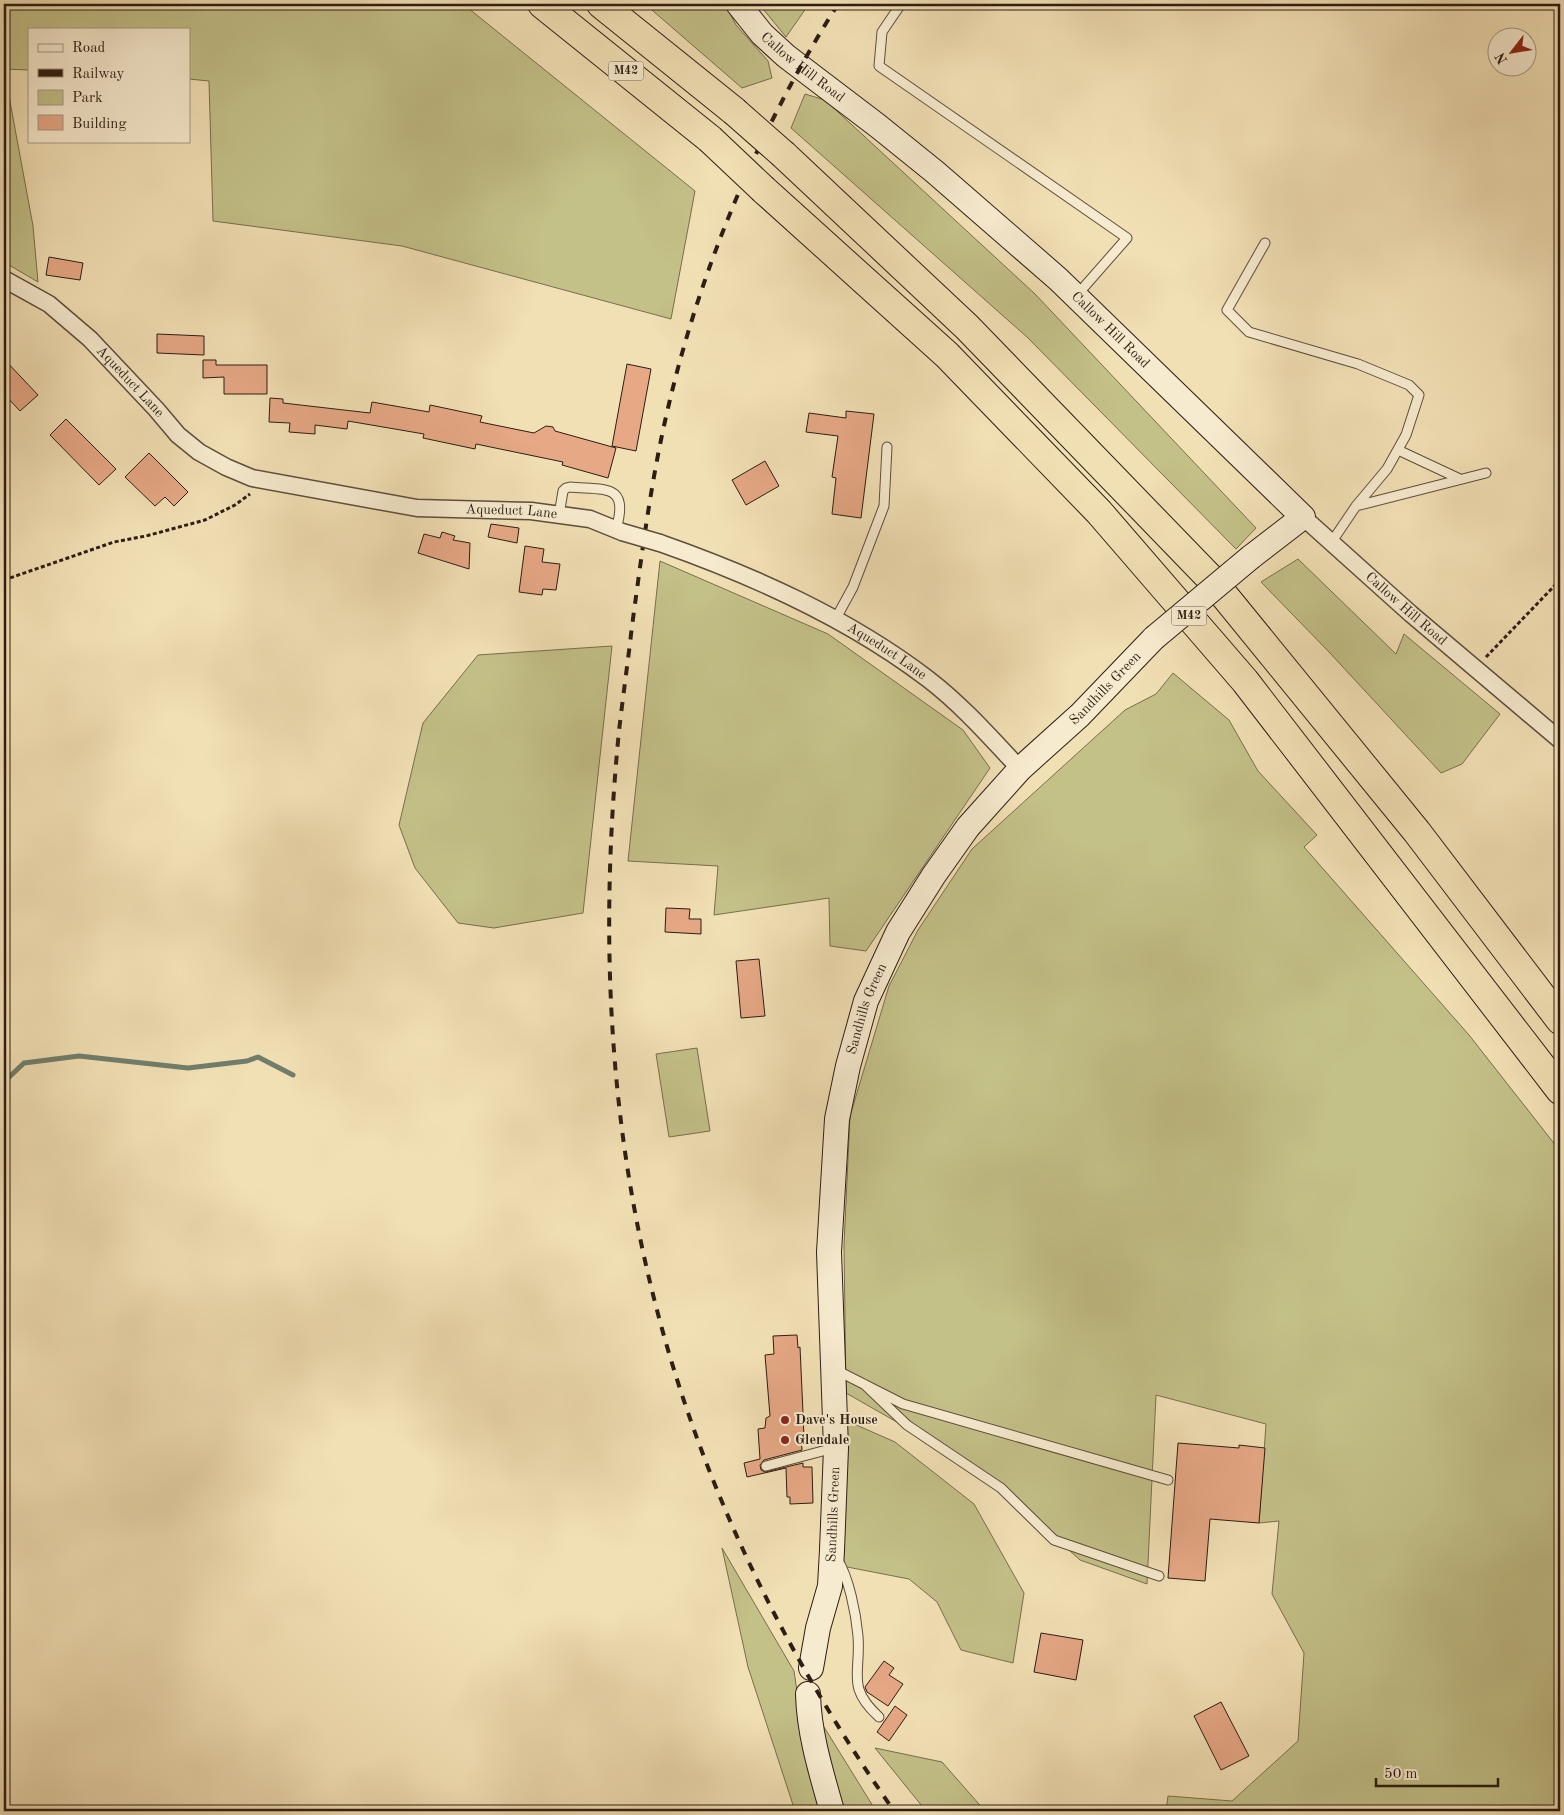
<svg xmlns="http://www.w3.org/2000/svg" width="1564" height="1815" font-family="'Old Standard TT',serif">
<rect width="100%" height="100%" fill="#f2e0b5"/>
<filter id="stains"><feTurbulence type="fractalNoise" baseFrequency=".004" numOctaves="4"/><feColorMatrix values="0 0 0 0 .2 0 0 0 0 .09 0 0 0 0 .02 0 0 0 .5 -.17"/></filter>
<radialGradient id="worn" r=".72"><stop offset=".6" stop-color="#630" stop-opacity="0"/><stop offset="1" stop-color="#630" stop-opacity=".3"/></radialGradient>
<!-- green -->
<path fill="#c3c088" stroke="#786e4e" d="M4,4H463L695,191L671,319L402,246L213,221L209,81L189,79V29H29V70L4,69L33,226L38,282L4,262Z
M645,4H725L736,25L768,61L772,78L742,88Z
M759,4H809L786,37Z
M805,94L825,100L1035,294L1256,528L1236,549L1027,337L791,128Z
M1298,559L1396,654L1404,634L1500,714L1462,764L1441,773L1329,652L1261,582Z
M660,561L828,634L963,730L990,768L866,951L830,946L829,898L714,915L718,866L628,861Z
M612,646L583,913L494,928L458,923L415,868L399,825L423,723L478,655Z
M1173,673L1229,720L1258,771L1317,835L1304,847L1469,1035L1560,1151V1811H1166L1168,1796L1232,1801L1298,1741L1304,1653L1272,1594L1279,1521L1259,1523L1266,1424L1156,1395L1147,1584L1080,1560L979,1469L846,1393L844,1245L850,1116L889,986L918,930L972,849L1125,710L1156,694Z
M697,1048L710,1131L669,1137L656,1054Z
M845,1420L895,1442L974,1504L1024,1593L1013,1663L961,1650L937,1602L909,1579L842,1566Z
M722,1548L794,1671L800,1711L824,1811H795L748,1667Z
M824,1727L876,1811H838L817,1730Z
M875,1748L942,1762L985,1811H926Z"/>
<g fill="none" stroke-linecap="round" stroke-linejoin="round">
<!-- stream -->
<path stroke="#707e6c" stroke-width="5" d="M4,1082L24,1063L79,1056L188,1068L247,1061L258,1057L293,1075"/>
</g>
<!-- building -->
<path fill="#e6a885" stroke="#2d1d14" d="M49,257L83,263L80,280L46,275Z
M157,334L204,336V355L157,353Z
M4,359L38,395L20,411L4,394Z
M203,360H216V365H267V394H224V377L203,378Z
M627,364L651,369L636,451L612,446Z
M270,398L283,399V403L370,413L372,402L429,412L430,405L482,416L480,422L534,433L546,426L553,427L555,431L616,448L608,478L562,465L563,462L476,444L475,449L423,438L424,434L348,421L347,429L315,425V434L289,432L290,423L269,422Z
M846,411L874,414L861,518L832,514L836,478L832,477L838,436L806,432L809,413L846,418Z
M66,419L116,469L99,485L50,435Z
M149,453L188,492L174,506L165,497L155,506L125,477Z
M765,461L779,486L746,505L732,480Z
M491,524L519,528L517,543L488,537Z
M442,532L455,536L453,540L470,543L469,569L418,553L424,534L440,538Z
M525,546L544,549L542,562L560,564L556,590L543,589L542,595L519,592Z
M666,908L690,909L689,919H701V934L665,932Z
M759,959L765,1016L741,1018L736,961Z
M797,1335L798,1348L800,1347L803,1413L804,1438L801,1437L802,1450L764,1460L760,1465L761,1470L765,1472L803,1463V1467H812L813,1503L790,1504V1497H787L786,1468L747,1477L744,1463L760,1459L758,1429L765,1428L766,1418L770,1416L765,1355L774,1354L773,1336Z
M1178,1443L1239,1448V1445L1265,1448L1259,1523L1210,1519L1205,1581L1168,1578Z
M1041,1633L1083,1640L1076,1680L1034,1672Z
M884,1661L894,1668L889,1675L903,1684L888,1706L867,1692L865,1687Z
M1221,1702L1249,1756L1221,1770L1194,1716Z
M895,1706L907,1715L889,1741L877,1732Z"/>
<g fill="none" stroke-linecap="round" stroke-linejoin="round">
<!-- lane casing -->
<g stroke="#5e4e3c" stroke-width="11">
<path id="lane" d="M901,4L882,32L879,66L1127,238L1077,295
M1265,243L1227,310L1249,332L1358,364L1409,385L1419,395L1406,435L1387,469L1356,506L1331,543
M1398,450L1460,479
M1356,506L1486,473
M559,515L563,491L566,488L570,487C604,490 630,483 616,529
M835,620L853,587L884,506L887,447
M836,1370L903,1404L1168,1480
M864,1384L907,1425L1001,1488L1054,1540L1159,1576
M766,1466L834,1448
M837,1559C849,1577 856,1614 858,1636C861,1674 846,1687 879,1717"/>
</g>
<!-- street casing -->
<g stroke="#5e4e3c" stroke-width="19">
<g id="street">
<path id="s1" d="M4,279L49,304L90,339L156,409L178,435L199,452L226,467L252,478L417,508L531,511L590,519L622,532"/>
<path id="s2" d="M1303,517L1411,614L1560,740"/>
<path id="s3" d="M660,543C754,576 848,618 928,679C962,705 991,738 1020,769"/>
</g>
</g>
<!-- secondary casing -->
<g stroke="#2d1d14" stroke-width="26">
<g id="secondary">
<path id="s4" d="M738,4L762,34L786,56L878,126L935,172L1058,279L1303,517L1251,557"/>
<path id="s5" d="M811,1668L818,1628L830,1586L832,1550L836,1448L829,1252L837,1119L848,1066L866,1001L898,932L934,875L968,827L1020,769L1080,715L1154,638"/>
<path d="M808,1694C809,1734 821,1772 832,1811"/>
</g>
</g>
<!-- highway casing -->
<g stroke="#2d1d14" stroke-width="30">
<path id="highway" d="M542,4L710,139
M601,4L734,111
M784,155L967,327L1210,578L1417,832L1560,1020
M764,190L947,355L1099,512L1245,681L1560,1090"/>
</g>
<!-- path -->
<path stroke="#2d1d14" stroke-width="3" stroke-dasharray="4 2.5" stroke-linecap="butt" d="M4,580L114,542L146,536L205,520L235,505L250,494
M1486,657L1560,580"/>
<!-- lane -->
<use href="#lane" stroke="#f7ebcf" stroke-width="9"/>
<!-- street -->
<use href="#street" stroke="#f7ebcf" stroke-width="16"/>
<!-- secondary -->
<use href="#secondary" stroke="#f7ebcf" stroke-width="24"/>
<!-- highway -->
<use href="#highway" stroke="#f2e0b5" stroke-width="28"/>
<!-- rail -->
<path stroke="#2d1d14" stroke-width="4" stroke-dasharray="9 9" stroke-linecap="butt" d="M838,4C760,127 701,266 668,408C651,480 642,553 632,626C628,661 623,696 619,731C609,832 606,936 613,1037C632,1325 730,1576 894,1811"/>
<!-- street-bridge casing -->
<g stroke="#5e4e3c" stroke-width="19" stroke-linecap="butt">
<path id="street-bridge" d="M622,532L660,543"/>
</g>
<!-- secondary-bridge casing -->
<g stroke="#2d1d14" stroke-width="26" stroke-linecap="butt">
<path id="secondary-bridge" d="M1154,638L1251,557"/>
</g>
<!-- highway-bridge casing -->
<g stroke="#2d1d14" stroke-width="30" stroke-linecap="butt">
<path id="highway-bridge" d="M734,111L784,155
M710,139L764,190"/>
</g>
<!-- street-bridge -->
<use href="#street-bridge" stroke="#f7ebcf" stroke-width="16"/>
<!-- secondary-bridge -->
<use href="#secondary-bridge" stroke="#f7ebcf" stroke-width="24"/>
<!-- highway-bridge -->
<use href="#highway-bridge" stroke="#f2e0b5" stroke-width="28"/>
</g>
<!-- markers -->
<g fill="#8f2418" stroke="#f7ebcf" stroke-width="2">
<circle cx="785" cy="1420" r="5"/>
<circle cx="785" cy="1440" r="5"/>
</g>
<g text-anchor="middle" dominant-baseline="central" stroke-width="4" stroke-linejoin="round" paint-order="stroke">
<!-- shield labels -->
<g fill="#f7ebcf" stroke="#6a5b4c" stroke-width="1">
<rect x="608.5" y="61.5" width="35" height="19" rx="4"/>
<rect x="1171.5" y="606.5" width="35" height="19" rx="4"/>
</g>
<g font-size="12" font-weight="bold" fill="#2d1d14">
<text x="626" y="71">M42</text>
<text x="1189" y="616">M42</text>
</g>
<!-- street labels -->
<g font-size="14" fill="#2d1d14" stroke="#f7ebcf">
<text stroke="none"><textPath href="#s4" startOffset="91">Callow Hill Road</textPath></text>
<text stroke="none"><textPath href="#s4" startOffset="496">Callow Hill Road</textPath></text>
<text stroke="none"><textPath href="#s1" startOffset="164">Aqueduct Lane</textPath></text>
<text stroke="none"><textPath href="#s1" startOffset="584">Aqueduct Lane</textPath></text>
<text stroke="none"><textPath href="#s2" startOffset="138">Callow Hill Road</textPath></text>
<text stroke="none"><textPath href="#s3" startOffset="252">Aqueduct Lane</textPath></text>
<text stroke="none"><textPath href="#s5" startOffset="1071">Sandhills Green</textPath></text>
<text stroke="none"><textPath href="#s5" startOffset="666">Sandhills Green</textPath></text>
<text stroke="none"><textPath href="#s5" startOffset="156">Sandhills Green</textPath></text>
</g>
<!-- poi labels -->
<g font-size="14" font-weight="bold" fill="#2d1d14" stroke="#f7ebcf" text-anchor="start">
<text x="795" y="1420">Dave's House</text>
<text x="795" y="1440">Glendale</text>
</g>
</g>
<!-- margin -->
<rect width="1564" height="1815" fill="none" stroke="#f2e0b5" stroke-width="20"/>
<rect x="5" y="5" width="1554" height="1805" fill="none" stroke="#2d1d14" stroke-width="2.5"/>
<rect x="10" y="10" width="1544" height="1795" fill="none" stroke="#2d1d14"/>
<!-- legend -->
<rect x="28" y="28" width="162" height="115" fill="#f7ebcf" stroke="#a69984"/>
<rect x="38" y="44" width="25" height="8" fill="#f7ebcf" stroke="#a69984"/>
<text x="72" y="52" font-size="15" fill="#2d1d14">Road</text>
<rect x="38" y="69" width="25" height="8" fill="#2d1d14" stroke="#a69984"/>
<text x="72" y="78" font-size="15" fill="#2d1d14">Railway</text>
<rect x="38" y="90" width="25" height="15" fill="#c3c088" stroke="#a69984"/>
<text x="72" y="102" font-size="15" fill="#2d1d14">Park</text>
<rect x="38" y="115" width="25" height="15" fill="#e6a885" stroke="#a69984"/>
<text x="72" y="128" font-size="15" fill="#2d1d14">Building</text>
<!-- north arrow -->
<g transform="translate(1512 52) rotate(239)"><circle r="24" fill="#f7ebcf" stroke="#a69984"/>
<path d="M0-4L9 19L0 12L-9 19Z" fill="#8f2418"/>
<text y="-8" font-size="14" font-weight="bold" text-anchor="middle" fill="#2d1d14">N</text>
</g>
<!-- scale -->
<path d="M1376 1778v8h122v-8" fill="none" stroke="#2d1d14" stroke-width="2.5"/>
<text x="1384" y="1778" font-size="15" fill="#2d1d14" stroke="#f7ebcf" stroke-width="4" paint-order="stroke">50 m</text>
<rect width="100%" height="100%" filter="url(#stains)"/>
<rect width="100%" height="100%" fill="url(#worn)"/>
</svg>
